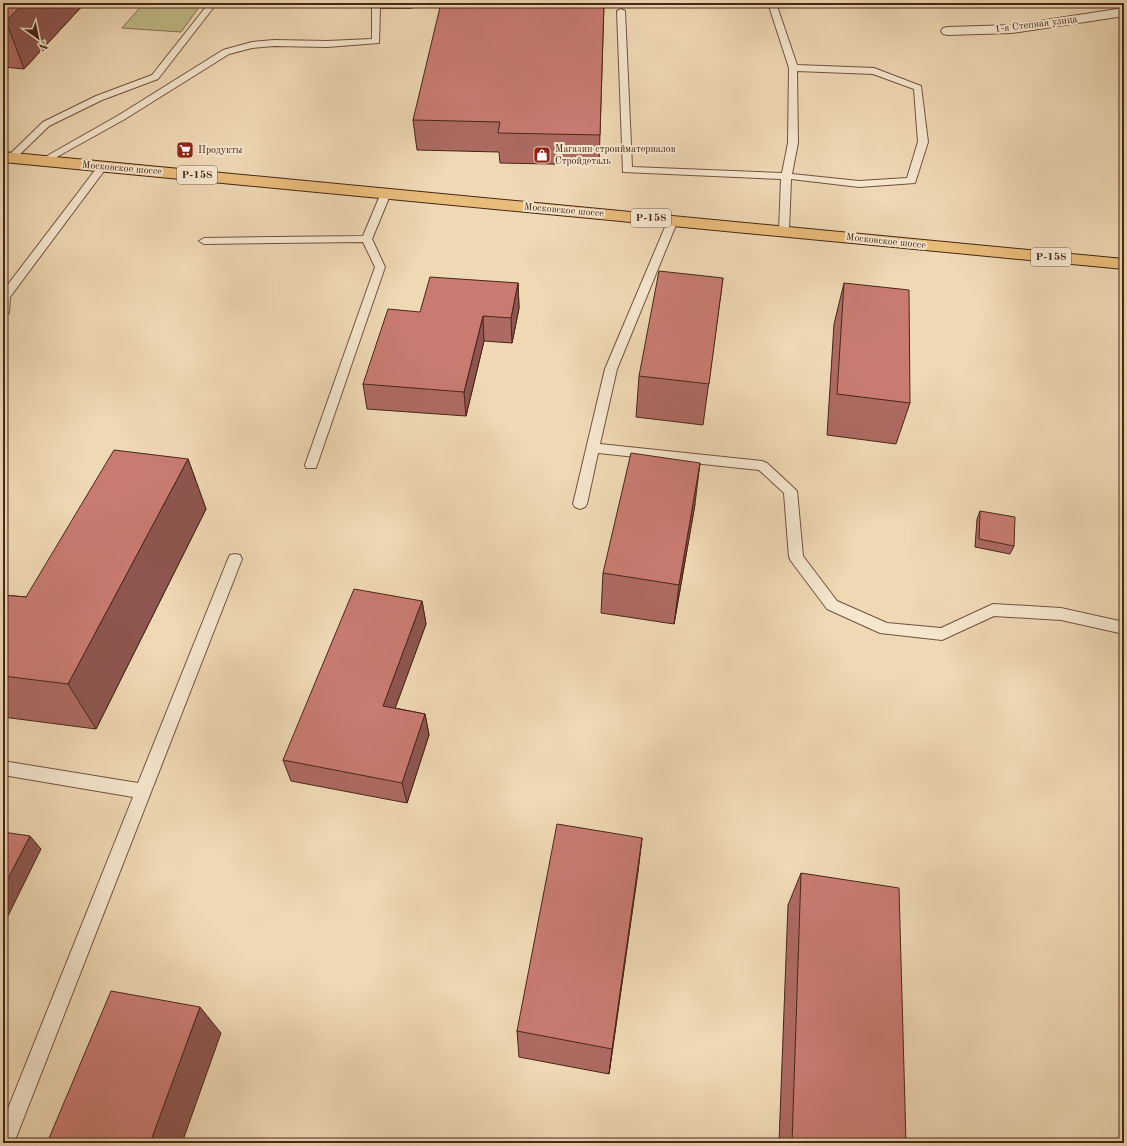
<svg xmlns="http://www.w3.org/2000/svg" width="1127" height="1146" font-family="'Old Standard TT',serif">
<rect width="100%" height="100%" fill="#efd8b4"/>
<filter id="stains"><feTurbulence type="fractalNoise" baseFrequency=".005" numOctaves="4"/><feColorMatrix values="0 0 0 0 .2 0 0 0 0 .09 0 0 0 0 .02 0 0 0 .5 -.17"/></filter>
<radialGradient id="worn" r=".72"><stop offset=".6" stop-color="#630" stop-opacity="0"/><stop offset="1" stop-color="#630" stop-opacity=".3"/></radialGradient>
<!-- green -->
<path fill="#c0bc89" stroke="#847150" d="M144,3H202L181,32L122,28Z"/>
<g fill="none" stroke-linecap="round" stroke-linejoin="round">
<!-- lane casing -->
<g stroke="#72523e" stroke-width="2">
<path id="lane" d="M209,3H217L158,79L102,100L49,126L14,160H8L6,158L8,156L43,122L96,96L152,75Z
M372,3H426L411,8H380L379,43L327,47L274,46L252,48L229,54L125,119L46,163H40L38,161L119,115L223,50L252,42L274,40L327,41L372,39Z
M768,3H776L797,65L874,68L921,86L928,142L915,183L859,187L791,179L789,231L784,234L779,231L781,179L623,172L617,11L621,9L625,11L632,167L782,173L788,143L789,68ZM797,71L873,74L914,89L918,142L907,178L859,181L792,174L798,143Z
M102,164L107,167L10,297L9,313L3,317V291L99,165Z
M386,190L391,193L372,239L385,267L317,465L316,468H306L305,465L375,267L363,242L204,244L199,241L204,238L363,236L381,193Z
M673,217L678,220L617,369L600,444L762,461L767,463L797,491L803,556L837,601L887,623L941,628L993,604L1061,608L1124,622V634L1061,620L994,616L942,640L880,633L827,609L791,561L789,557L784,493L759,470L598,453L587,504L585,507L580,509L575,507L573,504L605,369L668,220Z
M235,554L240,555L242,559L14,1143H3V1121L133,797L3,775V761L138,783L228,559L230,555Z"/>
</g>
<!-- street casing -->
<g stroke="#72523e" stroke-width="2">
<path id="street" d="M1124,8V16L1012,33L948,35L943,34L941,31L943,28L948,27L1012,25Z"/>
</g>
<!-- primary casing -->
<g stroke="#482617" stroke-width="2">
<path id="primary" d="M3,152L1124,259V269L3,162Z"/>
</g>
<!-- lane -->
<use href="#lane" fill="#f5e6ce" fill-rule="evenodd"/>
<!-- street -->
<use href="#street" fill="#f5e6ce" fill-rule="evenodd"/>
<!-- primary -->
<use href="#primary" fill="#e8bc7a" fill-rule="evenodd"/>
</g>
<!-- wall -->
<path fill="#ad6a62" stroke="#482617" d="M3,3H85L24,69L3,67Z
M604,3L599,165L500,163L499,152L417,150L413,120Z
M723,278L703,425L636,417L639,376Z
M518,283L519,308L512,343L484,341L466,416L367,409L363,384Z
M844,283L910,403L896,444L827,435L834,324Z
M188,459L206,509L96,729L3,717V595L26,597Z
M695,504L674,624L601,613L603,573Z
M980,511L1014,546L1010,554L975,547L977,519Z
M422,601L426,624L395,708L425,714L429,735L407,803L291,781L283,760Z
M642,838L638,871L609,1074L519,1057L517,1031Z
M801,873L906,1143H779L788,905Z"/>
<!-- shaded-wall -->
<path fill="#8d5650" stroke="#482617" d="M24,3H85L24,69L6,21Z
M518,283L519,308L512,343L511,318Z
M483,316L484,341L466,416L464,392Z
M188,459L206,509L96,729L68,684Z
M700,463L695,504L674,624L679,585Z
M422,601L426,624L388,728L383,706Z
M425,714L429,735L407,803L402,783Z
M30,836L41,849L3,926V888Z
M642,838L638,871L609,1074L612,1049Z
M3,934L8,939L3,949Z
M200,1007L221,1033L182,1143H150Z"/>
<!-- building -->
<path fill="#c97b72" stroke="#482617" d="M3,3H24L6,21H3Z
M441,3H604L600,135L498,133L500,122L413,120Z
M659,271L723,278L709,384L639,376Z
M430,277L518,283L511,318L483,316L464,392L363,384L388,309L420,312Z
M844,283L909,290L910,403L837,394Z
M114,450L188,459L68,684L3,676V595L26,597Z
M631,453L700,463L679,585L603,573Z
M980,511L1015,517L1014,546L979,539Z
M354,589L422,601L383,706L425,714L402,783L283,760Z
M557,824L642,838L612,1049L517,1031Z
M3,832L30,836L3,888Z
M801,873L899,888L906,1143H792Z
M111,991L200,1007L150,1143H47Z"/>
<!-- icons -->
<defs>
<g id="supermarket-square" transform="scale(0.9)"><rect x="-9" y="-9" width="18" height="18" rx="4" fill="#8f2418" stroke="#f5e6ce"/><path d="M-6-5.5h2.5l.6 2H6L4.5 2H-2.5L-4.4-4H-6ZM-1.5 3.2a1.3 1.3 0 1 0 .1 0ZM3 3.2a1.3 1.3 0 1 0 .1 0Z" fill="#fff"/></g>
<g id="shop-square" transform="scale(0.9)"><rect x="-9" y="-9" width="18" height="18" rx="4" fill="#8f2418" stroke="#f5e6ce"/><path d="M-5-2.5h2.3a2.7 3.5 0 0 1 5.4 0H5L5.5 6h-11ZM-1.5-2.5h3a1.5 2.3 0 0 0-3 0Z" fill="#fff"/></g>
</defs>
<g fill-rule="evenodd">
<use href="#supermarket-square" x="185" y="150"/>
<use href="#shop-square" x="542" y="155"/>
</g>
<g text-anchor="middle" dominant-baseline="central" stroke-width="4" stroke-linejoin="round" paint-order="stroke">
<!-- far-street labels -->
<g font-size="10" fill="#482617" stroke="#f5e6ce">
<text transform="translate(1036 24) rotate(-7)">1-я Степная улица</text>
<text transform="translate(122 168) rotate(5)">Московское шоссе</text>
<text transform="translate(564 210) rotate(5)">Московское шоссе</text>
<text transform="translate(886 241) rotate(6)">Московское шоссе</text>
</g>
<!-- far-poi labels -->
<g font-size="10" fill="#482617" stroke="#f5e6ce" text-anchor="start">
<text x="555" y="149">Магазин строийматериалов<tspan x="555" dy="12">Стройдеталь</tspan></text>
<text x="198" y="150">Продукты</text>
</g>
<!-- shield labels -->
<g fill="#f5e6ce" stroke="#7c604e" stroke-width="1">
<rect x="177" y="166" width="40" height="18" rx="3"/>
<rect x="631" y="209" width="40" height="18" rx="3"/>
<rect x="1031" y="248" width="40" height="18" rx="3"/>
</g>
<g font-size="11" font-weight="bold" fill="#482617">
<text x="197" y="175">Р-158</text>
<text x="651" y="218">Р-158</text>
<text x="1051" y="257">Р-158</text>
</g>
</g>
<!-- margin -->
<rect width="1127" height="1146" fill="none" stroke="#efd8b4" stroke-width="16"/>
<rect x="4" y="4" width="1119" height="1138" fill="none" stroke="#482617" stroke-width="2"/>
<rect x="8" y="8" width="1111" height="1130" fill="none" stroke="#482617"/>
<!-- north arrow -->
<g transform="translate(38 38) rotate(147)" stroke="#f5e6ce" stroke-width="3" paint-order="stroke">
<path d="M0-3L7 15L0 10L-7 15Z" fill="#482617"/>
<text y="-6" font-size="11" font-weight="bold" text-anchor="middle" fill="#482617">N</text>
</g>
<rect width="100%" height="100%" filter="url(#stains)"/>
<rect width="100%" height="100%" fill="url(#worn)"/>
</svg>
